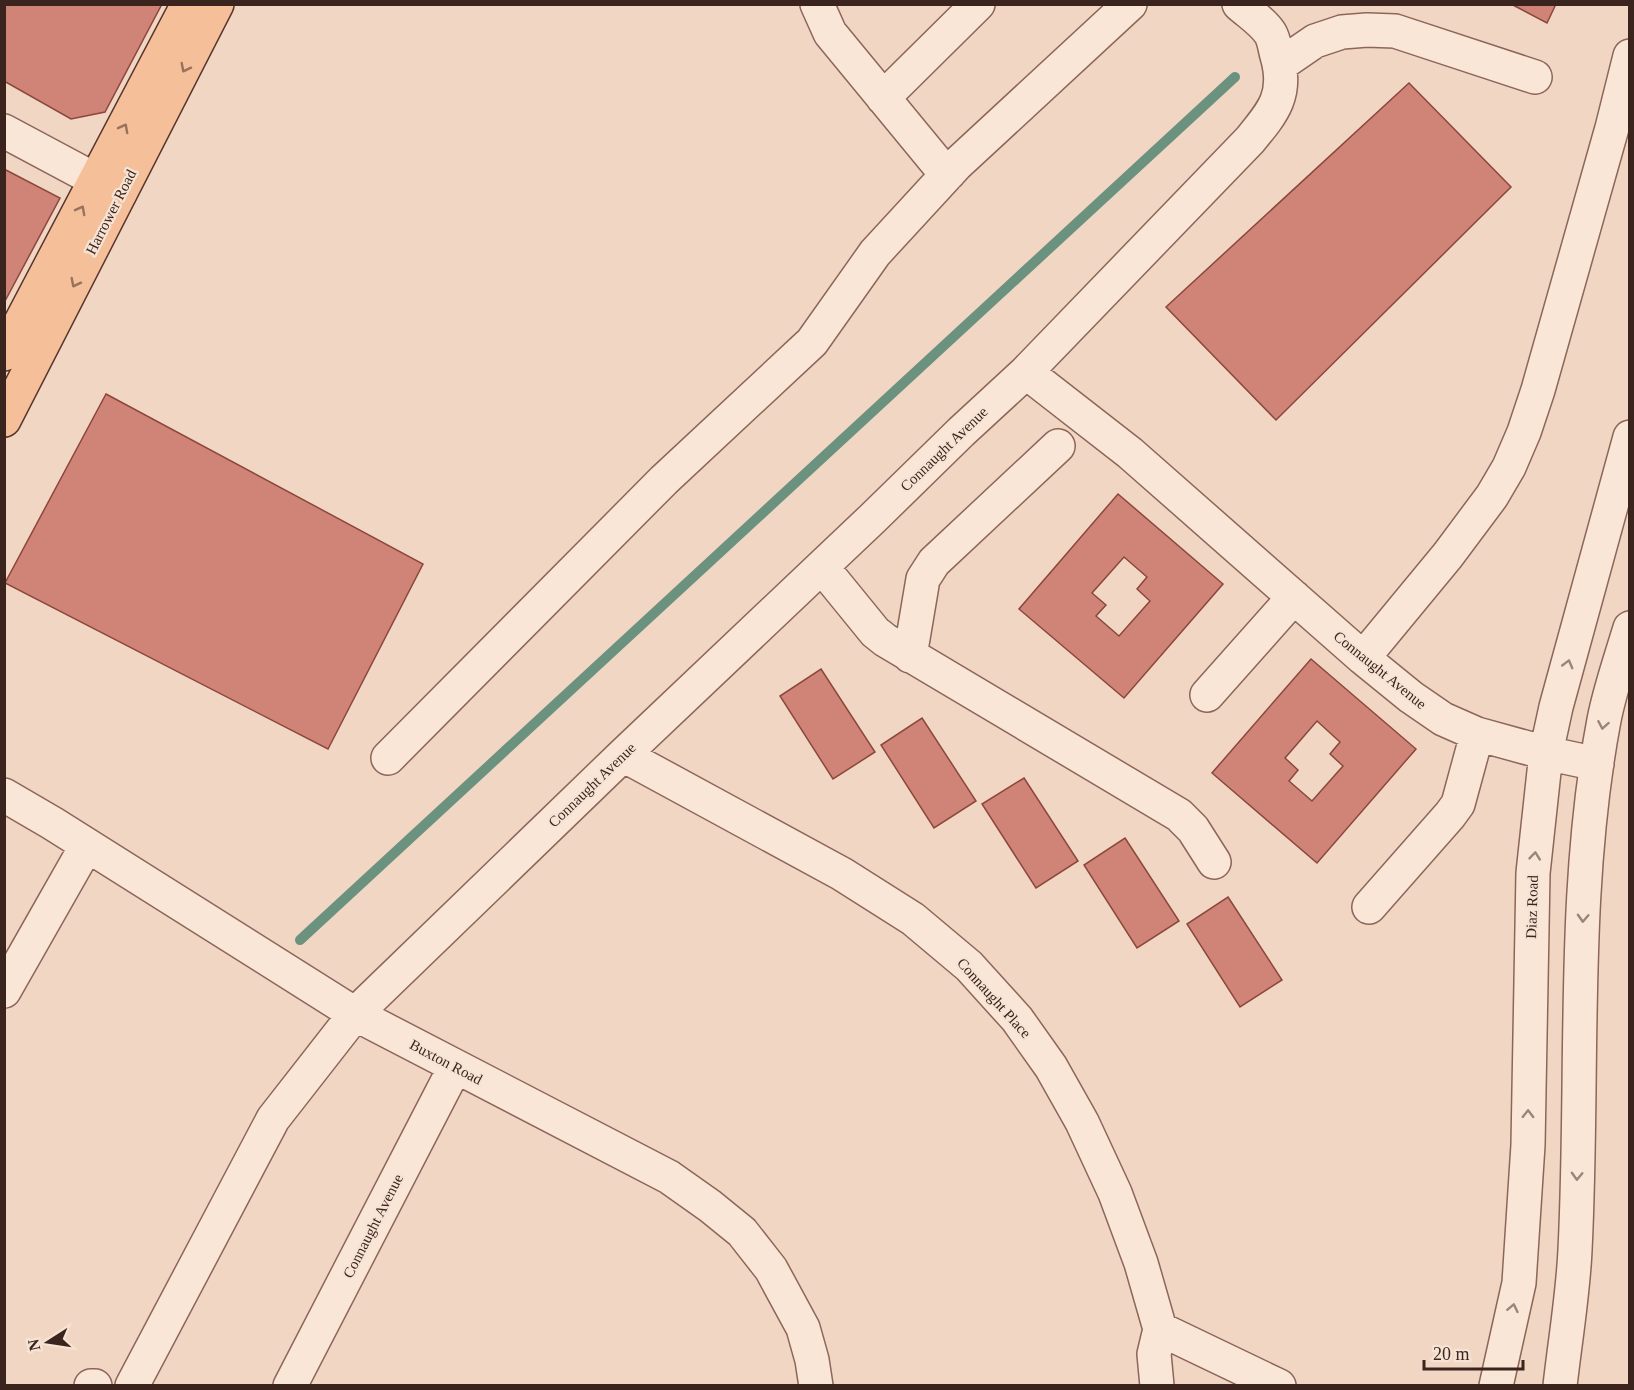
<svg xmlns="http://www.w3.org/2000/svg" width="1634" height="1390" font-family="'Times New Roman',serif">
<rect width="100%" height="100%" fill="#f0d6c3"/>
<g fill="none" stroke-linecap="round" stroke-linejoin="round">
<!-- stream -->
<path stroke="#6b927e" stroke-width="10" d="M300,940L1235,77"/>
</g>
<!-- building -->
<path fill="#d08477" stroke="#8c473d" stroke-width="1.5" fill-rule="evenodd" d="M4,4H162L105,112L71,119L4,81Z
M1511,4H1556L1547,23Z
M1409,83L1511,187L1276,420L1166,307Z
M4,169L60,198L4,303Z
M106,394L423,564L328,749L5,583Z
M1118,494L1223,584L1124,698L1019,609ZM1124,557L1147,577L1137,589L1150,601L1119,636L1096,616L1106,605L1092,593Z
M1311,659L1416,749L1317,863L1212,773ZM1317,721L1340,742L1330,754L1343,766L1312,801L1289,781L1298,770L1285,758Z
M821,669L875,752L833,779L780,696Z
M922,718L976,801L934,828L881,745Z
M1024,778L1078,861L1036,888L982,804Z
M1125,838L1179,921L1137,948L1084,865Z
M1228,897L1282,980L1240,1007L1187,924Z"/>
<g fill="none" stroke-linecap="round" stroke-linejoin="round">
<!-- minor casing -->
<g stroke="#8c6659" stroke-width="36">
<path id="minor" d="M817,4L830,33L937,163L949,173
M1280,65L1315,41L1342,32L1367,30L1395,31L1535,77
M883,98L978,4
M4,131L120,193
M1026,372L1130,453L1363,658L1411,697L1443,719L1477,734L1546,753L1597,764
M822,567L875,632L885,640L1179,815L1193,829L1214,862
M910,656L923,579L934,562L1058,446
M1363,658L1448,555L1492,496L1509,467L1524,432L1538,390L1612,128L1630,56
M1207,695L1294,597
M623,755L842,874L913,919L969,966L1017,1019L1051,1067L1082,1122L1115,1193L1141,1263L1160,1329L1154,1354L1157,1386
M388,758L664,480L812,342L875,253L956,165L1130,4
M4,795L52,823L355,1014L669,1177L710,1206L742,1232L771,1269L803,1328L812,1360L816,1386
M1369,907L1450,815L1458,804L1477,734
M4,991L87,845
M1160,1329L1279,1386
M91,1386H95
M132,1386L273,1119L355,1014L623,755L873,518L961,432L1026,372L1250,140C1274,111 1288,94 1277,56C1275,49 1274,39 1270,33C1263,22 1249,13 1239,4
M290,1386L455,1067
M1496,1386L1519,1283L1528,1145L1533,873L1546,753L1556,707L1630,437
M1560,1386C1565,1341 1573,1295 1575,1250C1584,1073 1571,894 1604,720C1610,689 1621,658 1630,628"/>
</g>
<!-- major casing -->
<g stroke="#59362d" stroke-width="36">
<path id="major" d="M4,354L188,4
M4,420L217,4"/>
</g>
<!-- minor -->
<use href="#minor" stroke="#fae6d7" stroke-width="33"/>
<!-- major -->
<use href="#major" stroke="#f5bf99" stroke-width="33"/>
</g>
<!-- one-way arrows -->
<defs><path id="oneway-chevron" d="M-2-3.5L2.5 0L-2 3.5" fill="none" stroke-width="1.6" stroke-linecap="round" stroke-linejoin="round" transform="scale(1.5)"/></defs>
<g stroke="#98725c">
<use href="#oneway-chevron" transform="translate(185 68) rotate(117)"/>
<use href="#oneway-chevron" transform="translate(124 128) rotate(-62)"/>
<use href="#oneway-chevron" transform="translate(81 210) rotate(-62)"/>
<use href="#oneway-chevron" transform="translate(75 283) rotate(117)"/>
</g>
<g stroke="#9a857a">
<use href="#oneway-chevron" transform="translate(1568 664) rotate(-75)"/>
<use href="#oneway-chevron" transform="translate(1603 725) rotate(100)"/>
<use href="#oneway-chevron" transform="translate(1535 856) rotate(-84)"/>
<use href="#oneway-chevron" transform="translate(1583 918) rotate(93)"/>
<use href="#oneway-chevron" transform="translate(1528 1114) rotate(-89)"/>
<use href="#oneway-chevron" transform="translate(1577 1176) rotate(92)"/>
<use href="#oneway-chevron" transform="translate(1513 1308) rotate(-78)"/>
</g>
<g text-anchor="middle" dominant-baseline="central" stroke-width="4.5" stroke-linejoin="round" paint-order="stroke">
<!-- street labels -->
<g font-size="15" fill="#3b241e" stroke="#f7e3d3">
<text transform="translate(111 212) rotate(-63)">Harrower Road</text>
<text transform="translate(944 449) rotate(-44)">Connaught Avenue</text>
<text transform="translate(1380 670) rotate(39)">Connaught Avenue</text>
<text transform="translate(592 785) rotate(-44)">Connaught Avenue</text>
<text transform="translate(1532 907) rotate(-88)">Diaz Road</text>
<text transform="translate(994 998) rotate(48)">Connaught Place</text>
<text transform="translate(446 1062) rotate(28)">Buxton Road</text>
<text transform="translate(373 1226) rotate(-63)">Connaught Avenue</text>
</g>
</g>
<!-- border -->
<rect width="1634" height="1390" fill="none" stroke="#3b241e" stroke-width="12"/>
<!-- north arrow -->
<g transform="translate(48 1342) rotate(258)" stroke="#f7e3d3" stroke-width="4.5" paint-order="stroke">
<path d="M0-4.5L10 22L0 15L-10 22Z" fill="#3b241e"/>
<text y="-9" font-size="16" font-weight="bold" text-anchor="middle" fill="#3b241e">N</text>
</g>
<!-- scale -->
<path d="M1424 1360v9h99v-9" fill="none" stroke="#3b241e" stroke-width="3"/>
<text x="1433" y="1360" font-size="18" fill="#3b241e" stroke="#f7e3d3" stroke-width="4.5" paint-order="stroke">20 m</text>
</svg>
